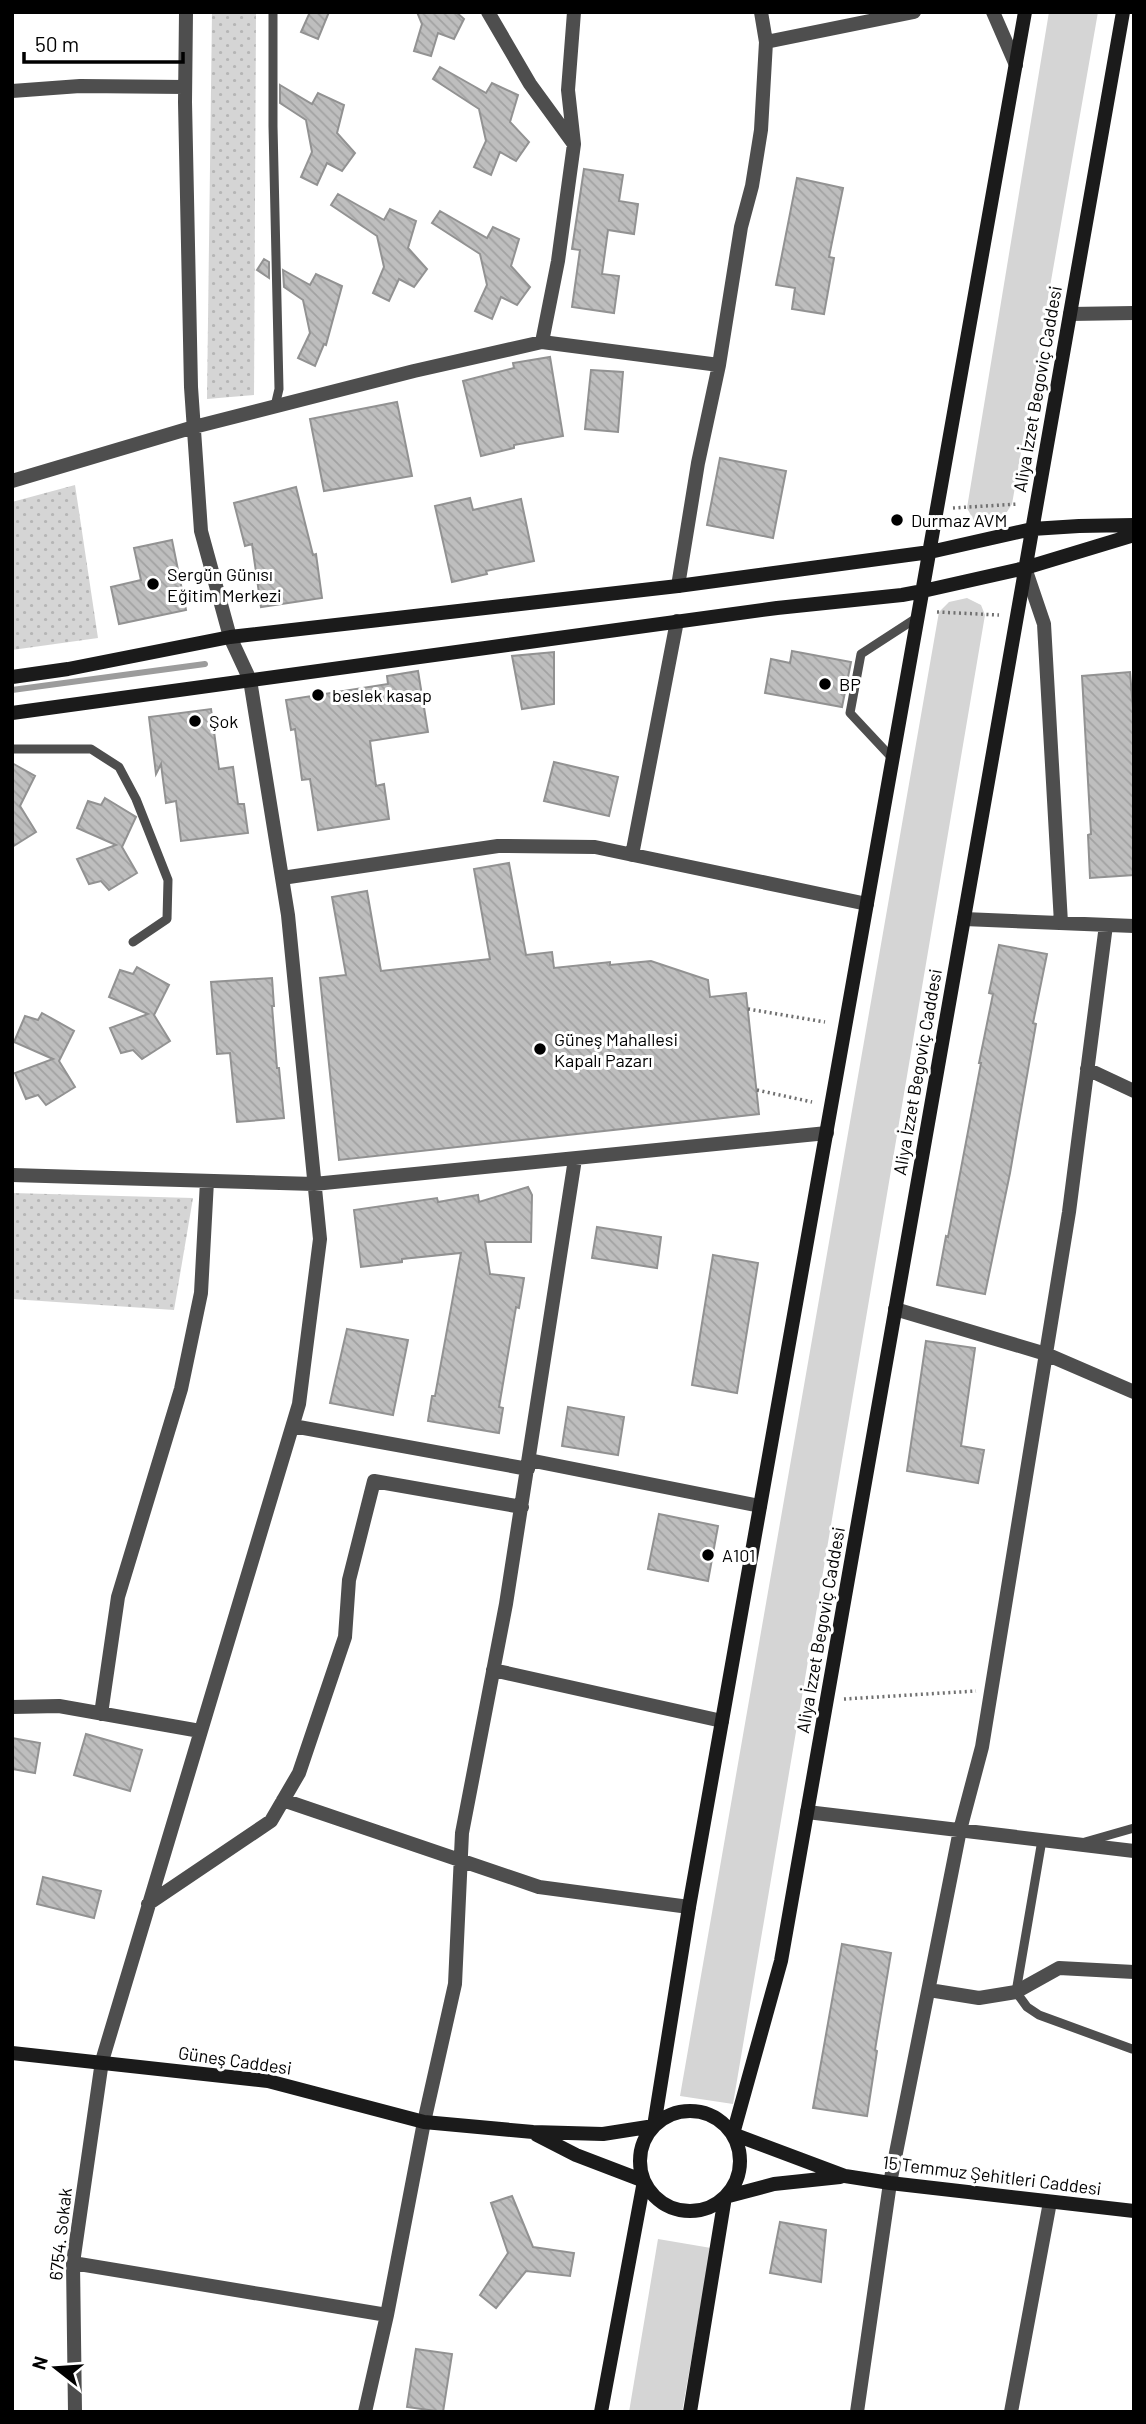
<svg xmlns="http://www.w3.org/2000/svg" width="1146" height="2424" font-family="Barlow,sans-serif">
<defs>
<pattern id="park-dots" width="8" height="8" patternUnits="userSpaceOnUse" patternTransform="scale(1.75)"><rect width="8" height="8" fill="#d5d5d5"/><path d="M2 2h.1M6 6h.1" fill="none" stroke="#b5b5b5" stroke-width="1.8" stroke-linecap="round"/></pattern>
<pattern id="building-back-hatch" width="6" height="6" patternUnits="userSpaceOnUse" patternTransform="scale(1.75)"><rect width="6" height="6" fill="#bebebe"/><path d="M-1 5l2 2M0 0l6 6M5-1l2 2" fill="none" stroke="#a2a2a2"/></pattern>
</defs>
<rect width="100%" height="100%" fill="#fff"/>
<!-- grass -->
<path fill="#d5d5d5" d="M1049,12H1098L1012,504L1003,518L986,525L974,521L967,508Z
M967,598L981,605L985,615L733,2104L680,2096L939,612L949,602Z
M658,2239L711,2248L682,2412H629Z"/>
<!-- park -->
<path fill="url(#park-dots)" d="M212,12H256L254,395L207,399Z
M75,485L98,638L12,650V502Z
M12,1193L193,1198L174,1310L12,1299Z"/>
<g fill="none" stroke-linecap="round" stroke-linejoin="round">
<!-- stream -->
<path stroke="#9c9c9c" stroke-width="6" d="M12,690L205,664"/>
</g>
<!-- building -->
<path fill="url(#building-back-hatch)" stroke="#929292" stroke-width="2" d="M310,12H329L318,39L301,32Z
M417,12H456L464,19L454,39L438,33L431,56L414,51L422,24Z
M440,67L486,93L492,83L518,95L510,122L529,142L516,161L500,152L491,175L474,167L486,141L479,109L433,79Z
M280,85L312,104L318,93L344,105L337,133L355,153L342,171L327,163L317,185L301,177L312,152L306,120L280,103Z
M584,169L623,175L619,201L638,204L634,234L608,230L602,274L619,276L614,313L572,307L580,250L572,249Z
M797,178L843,188L829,257L834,258L824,314L792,309L795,288L776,285Z
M338,194L384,220L390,209L416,221L408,248L427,269L414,287L399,279L389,301L373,293L384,267L377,236L331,205Z
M440,211L487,238L493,227L519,239L511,266L530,287L517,305L501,297L492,319L475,311L487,285L480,254L432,223Z
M264,259L269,262V278L257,270Z
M283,270L310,285L316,274L342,286L326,345L324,344L315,366L298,358L310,333L303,300L284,287Z
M550,357L563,436L514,445V448L481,456L463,381L514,368L513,363Z
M591,370L623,372L618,432L585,429Z
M397,402L412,476L324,491L310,419Z
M720,458L786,471L773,538L707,525Z
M296,487L313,555L316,554L322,598L261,607L252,544L245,546L234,503Z
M470,498L473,510L521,499L534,561L486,571L487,574L452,582L435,506Z
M172,540L186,610L119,624L111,587L141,580L134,548Z
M792,651L851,662L842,707L765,693L771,659L790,663Z
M554,652V704L522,709L512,656Z
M418,671L428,732L370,741L376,786L384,784L389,819L318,830L310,779L302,780L295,729L291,730L286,700L388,684L387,676Z
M1130,672L1134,720V875L1090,878L1088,835L1091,834L1082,676Z
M211,709L219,769L233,767L238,804H244L248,833L181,841L176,801L166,803L161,764L156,774L149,717Z
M554,762L618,777L609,816L544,801Z
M12,763L35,776L20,806L36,832L12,847Z
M105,798L136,817L122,847L137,873L109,890L101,881L89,884L77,859L116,845L77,828L88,801L101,805Z
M509,863L526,955L552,952L554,968L610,962V965L651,961L708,980L710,997L746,993L759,1114L339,1160L320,978L346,975L332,897L367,891L381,971L490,959L474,869Z
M999,945L1047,954L1033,1023L1036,1024L1010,1173L985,1294L937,1285L946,1236L948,1237L981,1063H979L993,994L989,993Z
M137,967L169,985L154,1015L170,1041L142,1059L133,1050L121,1053L110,1028L148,1014L109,997L120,970L133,974Z
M272,978L274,1006H272L277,1068H279L284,1118L237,1122L230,1053L217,1054L211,982Z
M42,1013L74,1031L59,1061L75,1087L46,1105L38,1095L26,1099L15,1073L53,1059L14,1042L25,1016L38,1020Z
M528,1187L532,1195L531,1242H485L490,1274L524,1278L519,1308L516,1307L499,1407L503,1408L499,1433L428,1421L432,1396H435L461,1253L402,1259V1262L361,1267L354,1210L437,1198L438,1202L478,1195L479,1202Z
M597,1227L661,1237L657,1268L592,1258Z
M713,1255L758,1263L737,1393L692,1385Z
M347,1329L408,1340L393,1415L330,1403Z
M926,1341L975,1348L961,1446L984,1450L978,1483L907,1471Z
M568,1407L624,1417L618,1455L562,1446Z
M659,1514L718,1526L708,1581L648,1569Z
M86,1734L142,1750L130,1791L74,1775Z
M12,1738L40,1743L35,1773L12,1769Z
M43,1877L101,1891L94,1918L37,1904Z
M842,1944L891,1953L875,2050L877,2051L867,2116L813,2108Z
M512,2196L533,2247L574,2253L570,2276L526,2271L496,2308L480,2295L508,2253L491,2203Z
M780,2222L826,2230L821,2282L770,2273Z
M416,2349L452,2354L443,2412L407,2407Z"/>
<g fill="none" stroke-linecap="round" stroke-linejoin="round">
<!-- path -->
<path stroke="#707070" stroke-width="3.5" stroke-dasharray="2 3.5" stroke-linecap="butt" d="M953,508L1018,504
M937,612L999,615
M748,1009L825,1022
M757,1090L812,1102
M844,1699L976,1691"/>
<!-- lane -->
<path stroke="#4e4e4e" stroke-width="9" d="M273,12V126L279,389L275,406
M12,749H91L119,767L136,799L168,880L167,919L133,942
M893,759L850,713L861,654L918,617
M1042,1840L1016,1992L1027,2007L1039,2015L1132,2049
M1085,1842L1134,1828"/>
<!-- street -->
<path stroke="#4e4e4e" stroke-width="14" d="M488,12L530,84L573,143
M993,12L1016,65
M766,42L914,12
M12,91L80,86L185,87
M1070,314L1134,313
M542,342L558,261L574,144L568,90L574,12
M12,481L194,427L414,371L542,342L719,365
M1025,568L1044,624L1061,923
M678,586L698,463L719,365L741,227L752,186L761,130L766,42L761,12
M632,855L677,621
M282,878L498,846L595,847L867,904
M964,919L1134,926
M1087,1069L1134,1091
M12,1175L314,1184L827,1133
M895,1309L1046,1354L1134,1392
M293,1426L528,1469
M529,1460L760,1506
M493,1670L722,1721
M12,1707L59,1706L200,1731
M101,1714L118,1597L181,1389L201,1293L207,1181
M283,1800L539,1887L689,1907
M807,1812L1134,1851
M148,1904L271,1821L299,1773L345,1637L349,1580L374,1481L522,1507
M929,1990L979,1998L1016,1992L1059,1968L1134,1972
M73,2263L387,2315
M75,2412L73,2263L102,2061L299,1404L320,1239L288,915L250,680L230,637L201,531L191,387L185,102L186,12
M365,2412L387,2315L424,2122L455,1984L462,1833L506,1604L575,1159
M857,2412L890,2183L960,1830L982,1747L1069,1212L1106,925
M1011,2412L1050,2202"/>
<!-- secondary -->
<path stroke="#1b1b1b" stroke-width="14" d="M12,677L68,669L230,637L678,586L930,552L1032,529L1079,526L1134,525
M12,713L777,608L902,595L923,591L1025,568L1134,535
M12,2053L268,2081L424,2122L533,2132L603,2134L654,2126
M640 2161a50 50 0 1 1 100 0a50 50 0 1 1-100 0Z
M654,2126L689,1907L1025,12
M733,2134L781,1961L1123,12
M733,2134L845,2176L890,2183L1134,2211
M537,2135L576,2155L644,2181
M725,2197L774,2184L840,2177
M601,2412L644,2181
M690,2412L725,2197"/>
</g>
<!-- markers -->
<g fill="#000" stroke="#fff" stroke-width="2.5">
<circle cx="897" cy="520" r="7"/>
<circle cx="153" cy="584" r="7"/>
<circle cx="825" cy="684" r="7"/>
<circle cx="318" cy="695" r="7"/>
<circle cx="195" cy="721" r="7"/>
<circle cx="540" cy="1049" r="7"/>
<circle cx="708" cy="1555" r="7"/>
</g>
<g text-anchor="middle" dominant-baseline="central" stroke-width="6" stroke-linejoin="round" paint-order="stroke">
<!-- street labels -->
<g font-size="18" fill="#000" stroke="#fff">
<text transform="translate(1037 389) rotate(-80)">Aliya İzzet Begoviç Caddesi</text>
<text transform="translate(917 1072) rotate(-80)">Aliya İzzet Begoviç Caddesi</text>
<text transform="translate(820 1630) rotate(-80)">Aliya İzzet Begoviç Caddesi</text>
<text transform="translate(235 2060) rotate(8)">Güneş Caddesi</text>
<text transform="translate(992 2175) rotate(7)">15 Temmuz Şehitleri Caddesi</text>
<text transform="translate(60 2234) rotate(-84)">6754. Sokak</text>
</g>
<!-- poi labels -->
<g font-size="18" fill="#000" stroke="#fff" text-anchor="start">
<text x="911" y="520">Durmaz AVM</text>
<text x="167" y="574">Sergün Günısı<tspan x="167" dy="21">Eğitim Merkezi</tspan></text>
<text x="839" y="684">BP</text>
<text x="332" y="695">beslek kasap</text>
<text x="209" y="721">Şok</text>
<text x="554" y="1039">Güneş Mahallesi<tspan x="554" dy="21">Kapalı Pazarı</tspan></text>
<text x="722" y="1555">A101</text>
</g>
</g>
<!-- border -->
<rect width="1146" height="2424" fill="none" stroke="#000000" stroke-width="28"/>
<!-- north arrow -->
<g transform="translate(56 2368) rotate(287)" stroke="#ffffff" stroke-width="5" paint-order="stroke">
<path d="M0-5L12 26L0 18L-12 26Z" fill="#000000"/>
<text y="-10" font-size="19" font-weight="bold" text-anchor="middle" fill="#000000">N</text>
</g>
<!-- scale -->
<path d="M24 52v10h159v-10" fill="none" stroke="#000000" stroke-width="3.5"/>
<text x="35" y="52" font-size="21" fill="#000000" stroke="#ffffff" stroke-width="5" paint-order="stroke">50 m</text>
</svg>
